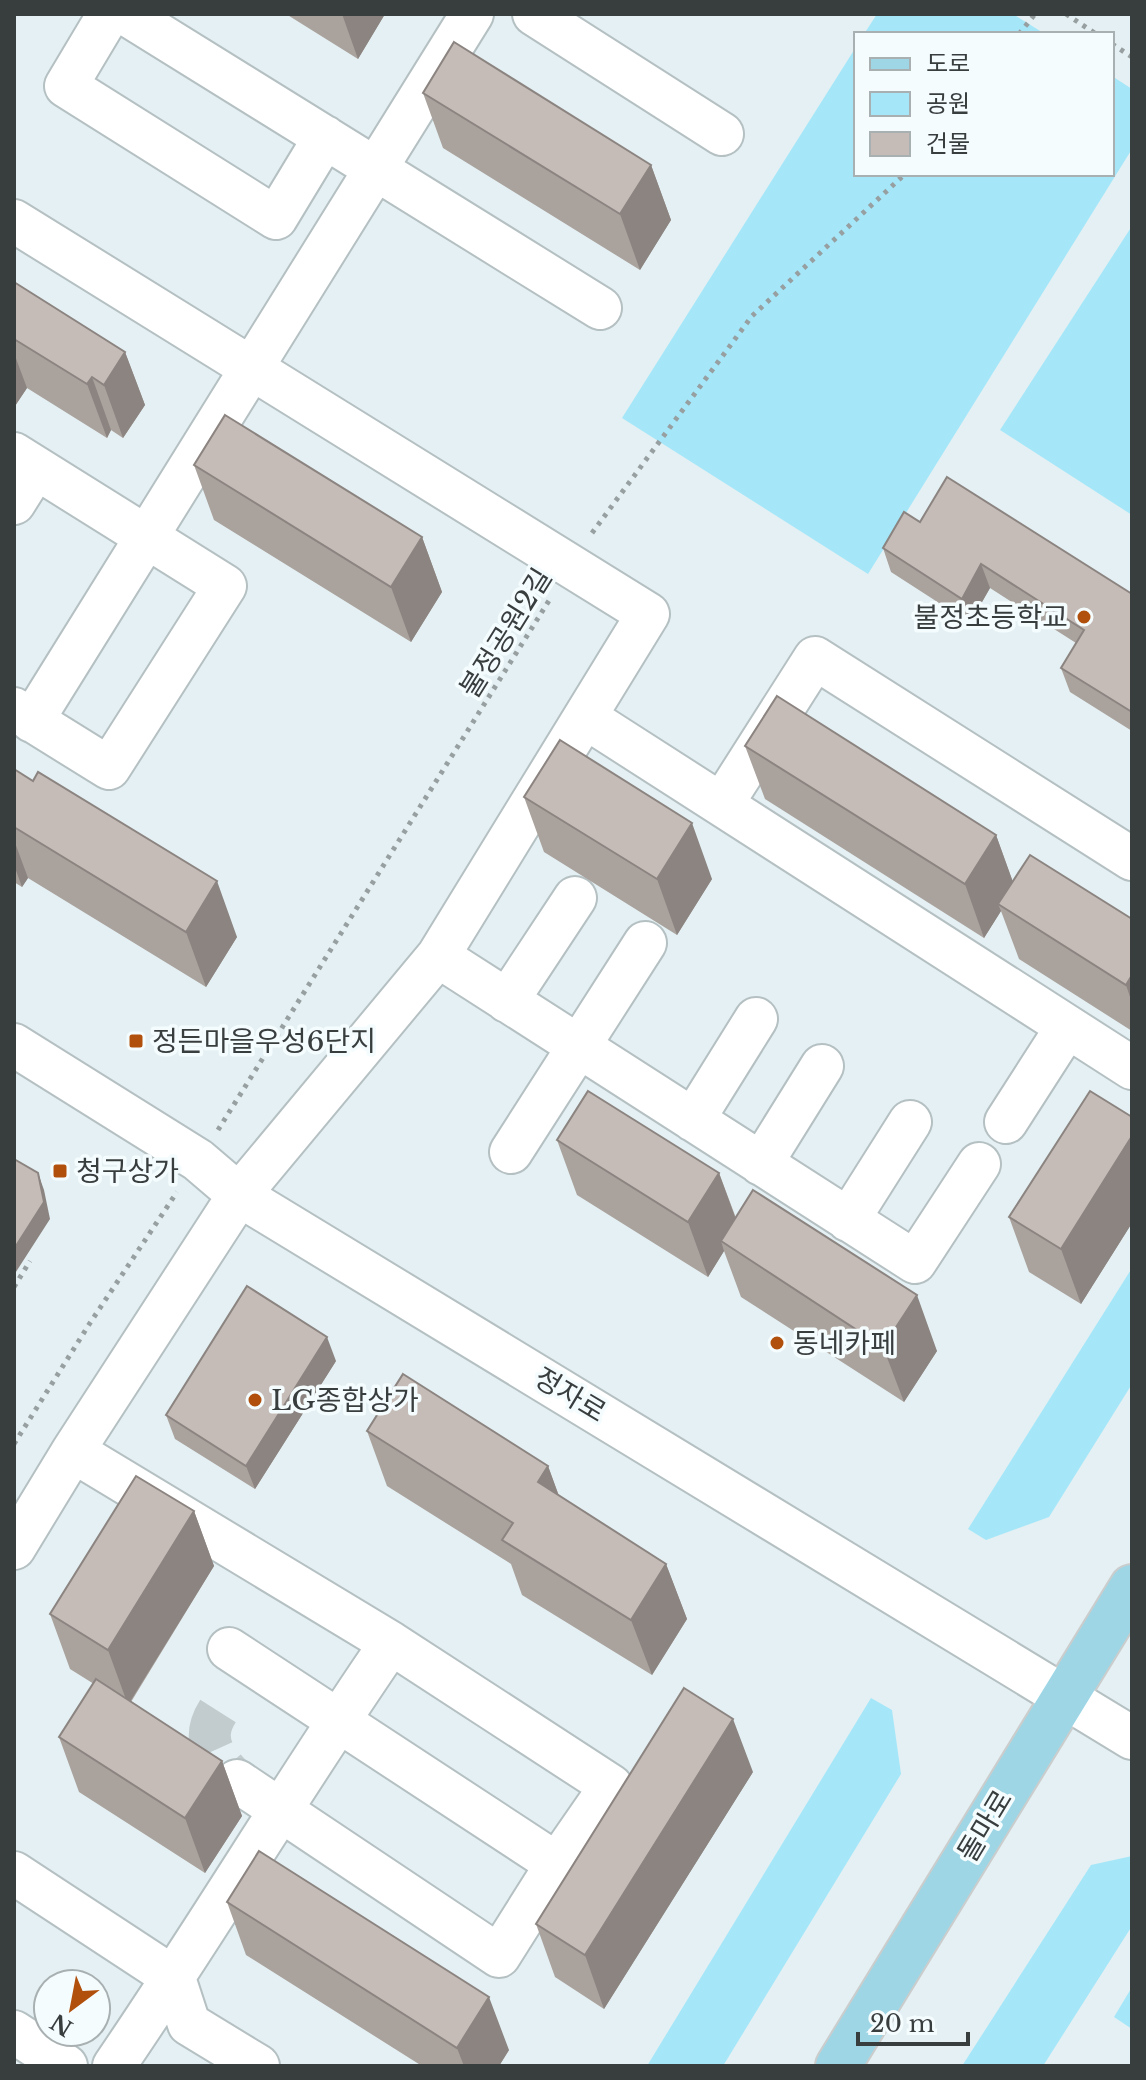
<svg xmlns="http://www.w3.org/2000/svg" width="1146" height="2080" font-family="'Libre Baskerville','Noto Sans KR',serif">
<rect width="100%" height="100%" fill="#e4f0f3"/>
<!-- green -->
<path fill="#a5e7f9" d="M877,14H1013L1045,34H864Z
M856,47V174H1112V76L1132,89V149L868,574L622,418Z
M1132,226V515L1000,430Z
M1132,1268V1384L1049,1517L986,1540L968,1529Z
M871,1698L892,1710L901,1774L723,2066H647Z
M1132,1856V1926L1043,2066H962L1091,1865Z
M1132,1987V2029L1114,2017Z"/>
<g fill="none" stroke-linecap="round" stroke-linejoin="round">
<!-- minor-tunnel -->
<path stroke="#c2cccf" stroke-width="42" stroke-dasharray="42 21" stroke-linecap="butt" d="M218,1711C199,1741 216,1760 237,1781"/>
<!-- minor casing -->
<g stroke="#b5c0c3" stroke-width="46">
<path id="minor" d="M109,14L66,86L276,218L325,137
M126,14L600,308
M534,14L722,134
M14,221L648,614L438,956L239,1195L73,1451L14,1548
M14,454L225,586L109,768L14,709
M14,503L36,468
M585,717L1132,1068
M32,721L472,14
M722,804L815,658L1132,859
M438,956L915,1262L979,1164
M507,1001L575,898
M14,1045L198,1160L239,1195L1132,1738
M693,1120L756,1019
M1006,1122L1067,1027
M511,1152L645,943
M761,1164L822,1066
M848,1220L910,1122
M73,1451L391,1643L611,1786L557,1864L229,1649
M237,1781L499,1956L557,1864
M14,1873L174,1978L189,2024L258,2066
M14,2032L66,2066
M114,2066C209,1927 295,1782 391,1643"/>
</g>
<!-- major casing -->
<g stroke="#cbcdcd" stroke-width="48">
<path id="major" d="M838,2066L1132,1587"/>
</g>
<!-- path -->
<path stroke="#979fa1" stroke-width="5" stroke-dasharray="4 6" stroke-linecap="butt" d="M1066,14L1096,34
M1019,34L1035,14
M1112,44L1132,57
M592,533L752,316L905,174
M218,1130L550,599
M14,1287L30,1261
M14,1444L90,1323L177,1192"/>
<!-- minor -->
<use href="#minor" stroke="#fff" stroke-width="42"/>
<!-- major -->
<use href="#major" stroke="#9ed6e5" stroke-width="44"/>
</g>
<!-- wall -->
<path fill="#aaa29d" d="M286,14H385L358,59Z
M423,93L651,165L671,220L640,270L443,148Z
M14,282L125,352L145,405L123,438L111,430L107,438L27,388L15,406L14,405Z
M194,465L422,537L442,592L411,642L214,520Z
M920,522L1132,594V731L1070,692L1061,668L1076,643L990,588L970,623L891,572L883,548Z
M745,746L996,835L1013,882L1132,919V1031L1019,959L1001,911L984,938L765,799Z
M14,769L237,937L206,987L28,878L22,887L14,882Z
M524,797L712,879L677,935L544,852Z
M1132,1117V1223L1081,1304L1029,1272L1009,1217Z
M557,1140L719,1173L736,1218L937,1351L904,1402L741,1297L724,1251L708,1277L577,1195Z
M336,1361L255,1489L175,1439L166,1415Z
M367,1431L548,1466L559,1496L666,1564L687,1619L652,1675L522,1595L511,1564L387,1486Z
M194,1511L214,1566L131,1702L222,1761L242,1816L205,1873L79,1792L59,1737L94,1684L70,1669L50,1614Z
M753,1772L604,2009L555,1977L536,1924Z
M227,1902L509,2050L499,2066H422L246,1955Z"/>
<!-- shaded-wall -->
<path fill="#8b8480" d="M342,14H385L358,59Z
M651,165L671,220L640,270L620,214Z
M125,352L145,405L123,438L104,385Z
M14,353L27,388L15,406L14,402Z
M92,377L111,430L107,438L87,384Z
M422,537L442,592L411,642L391,587Z
M981,564L990,588L970,623L962,599Z
M692,823L712,879L677,935L657,879Z
M996,835L1015,888L998,904L1001,911L984,938L965,884Z
M14,840L28,878L22,887L14,865Z
M217,881L237,937L206,987L186,932Z
M1132,975V1003L1126,985Z
M1132,1136V1223L1081,1304L1061,1249Z
M38,1173L44,1190L50,1219L14,1275V1249Z
M719,1173L739,1228L721,1241L724,1251L708,1277L688,1222Z
M917,1295L937,1351L904,1402L883,1347Z
M327,1337L336,1361L255,1489L246,1466Z
M548,1466L568,1521L538,1482Z
M194,1511L214,1566L128,1705L108,1650Z
M666,1564L687,1619L652,1675L631,1620Z
M733,1719L753,1772L604,2009L585,1955Z
M222,1761L242,1816L205,1873L185,1818Z
M489,1997L509,2050L499,2066H464L457,2048Z"/>
<!-- building -->
<path fill="#c6bcb7" stroke="#8b8480" stroke-width="2" d="M454,42L651,165L620,214L423,93Z
M14,282L125,352L104,385L92,377L87,384L14,339Z
M225,415L422,537L391,587L194,465Z
M947,477L1132,594V712L1061,668L1084,630L981,564L962,599L883,548L904,512L920,522Z
M777,696L996,835L965,884L745,746Z
M560,740L692,823L657,879L524,797Z
M14,769L33,781L38,772L217,881L186,932L14,827Z
M1030,855L1132,919V975L1126,985L998,904Z
M588,1091L719,1173L688,1222L557,1140Z
M1090,1091L1132,1117V1136L1061,1249L1009,1217Z
M14,1159L38,1173L44,1202L14,1249Z
M753,1190L917,1295L883,1347L721,1241Z
M247,1286L327,1337L246,1466L166,1415Z
M403,1374L548,1466L538,1482L666,1564L631,1620L502,1540L513,1523L367,1431Z
M136,1476L194,1511L108,1650L50,1614Z
M96,1679L222,1761L185,1818L59,1737Z
M684,1688L733,1719L585,1955L536,1924Z
M259,1851L489,1997L457,2048L227,1902Z"/>
<!-- markers -->
<g fill="#b1500c" stroke="#f5fcfe" stroke-width="3">
<circle cx="1084" cy="617" r="8"/>
<rect x="128" y="1033" width="16" height="16" rx="4"/>
<rect x="52" y="1163" width="16" height="16" rx="4"/>
<circle cx="777" cy="1343" r="8"/>
<circle cx="255" cy="1400" r="8"/>
</g>
<g text-anchor="middle" dominant-baseline="central" stroke-width="7" stroke-linejoin="round" paint-order="stroke">
<!-- poi labels -->
<g font-size="28" fill="#383d3e" stroke="#f5fcfe" text-anchor="start">
<text x="1068" y="617" text-anchor="end">불정초등학교</text>
<text x="152" y="1041">정든마을우성6단지</text>
<text x="76" y="1171">청구상가</text>
<text x="793" y="1343">동네카페</text>
<text x="271" y="1400">LG종합상가</text>
</g>
<!-- street labels -->
<g font-size="28" fill="#383d3e" stroke="#f5fcfe">
<text transform="translate(506 633) rotate(-58)">불정공원2길</text>
<text transform="translate(570 1395) rotate(31)">정자로</text>
<text transform="translate(985 1826) rotate(-59)">돌마로</text>
</g>
</g>
<!-- border -->
<rect width="1146" height="2080" fill="none" stroke="#383d3e" stroke-width="32"/>
<!-- legend -->
<rect x="854" y="32" width="260" height="144" fill="#f5fcfe" stroke="#a9b0b1" stroke-width="2"/>
<rect x="870" y="58" width="40" height="12" fill="#9ed6e5" stroke="#a9b0b1" stroke-width="2"/>
<text x="926" y="72" font-size="24" fill="#383d3e">도로</text>
<rect x="870" y="92" width="40" height="24" fill="#a5e7f9" stroke="#a9b0b1" stroke-width="2"/>
<text x="926" y="112" font-size="24" fill="#383d3e">공원</text>
<rect x="870" y="132" width="40" height="24" fill="#c6bcb7" stroke="#a9b0b1" stroke-width="2"/>
<text x="926" y="152" font-size="24" fill="#383d3e">건물</text>
<!-- north arrow -->
<g transform="translate(72 2008) rotate(212)"><circle r="38" fill="#f5fcfe" stroke="#a9b0b1" stroke-width="2"/>
<path d="M0-6L14 30L0 20L-14 30Z" fill="#b1500c"/>
<text y="-12" font-size="22" font-weight="bold" text-anchor="middle" fill="#383d3e">N</text>
</g>
<!-- scale -->
<path d="M858 2032v12h110v-12" fill="none" stroke="#383d3e" stroke-width="4"/>
<text x="870" y="2032" font-size="24" fill="#383d3e" stroke="#f5fcfe" stroke-width="6" paint-order="stroke">20 m</text>
</svg>
